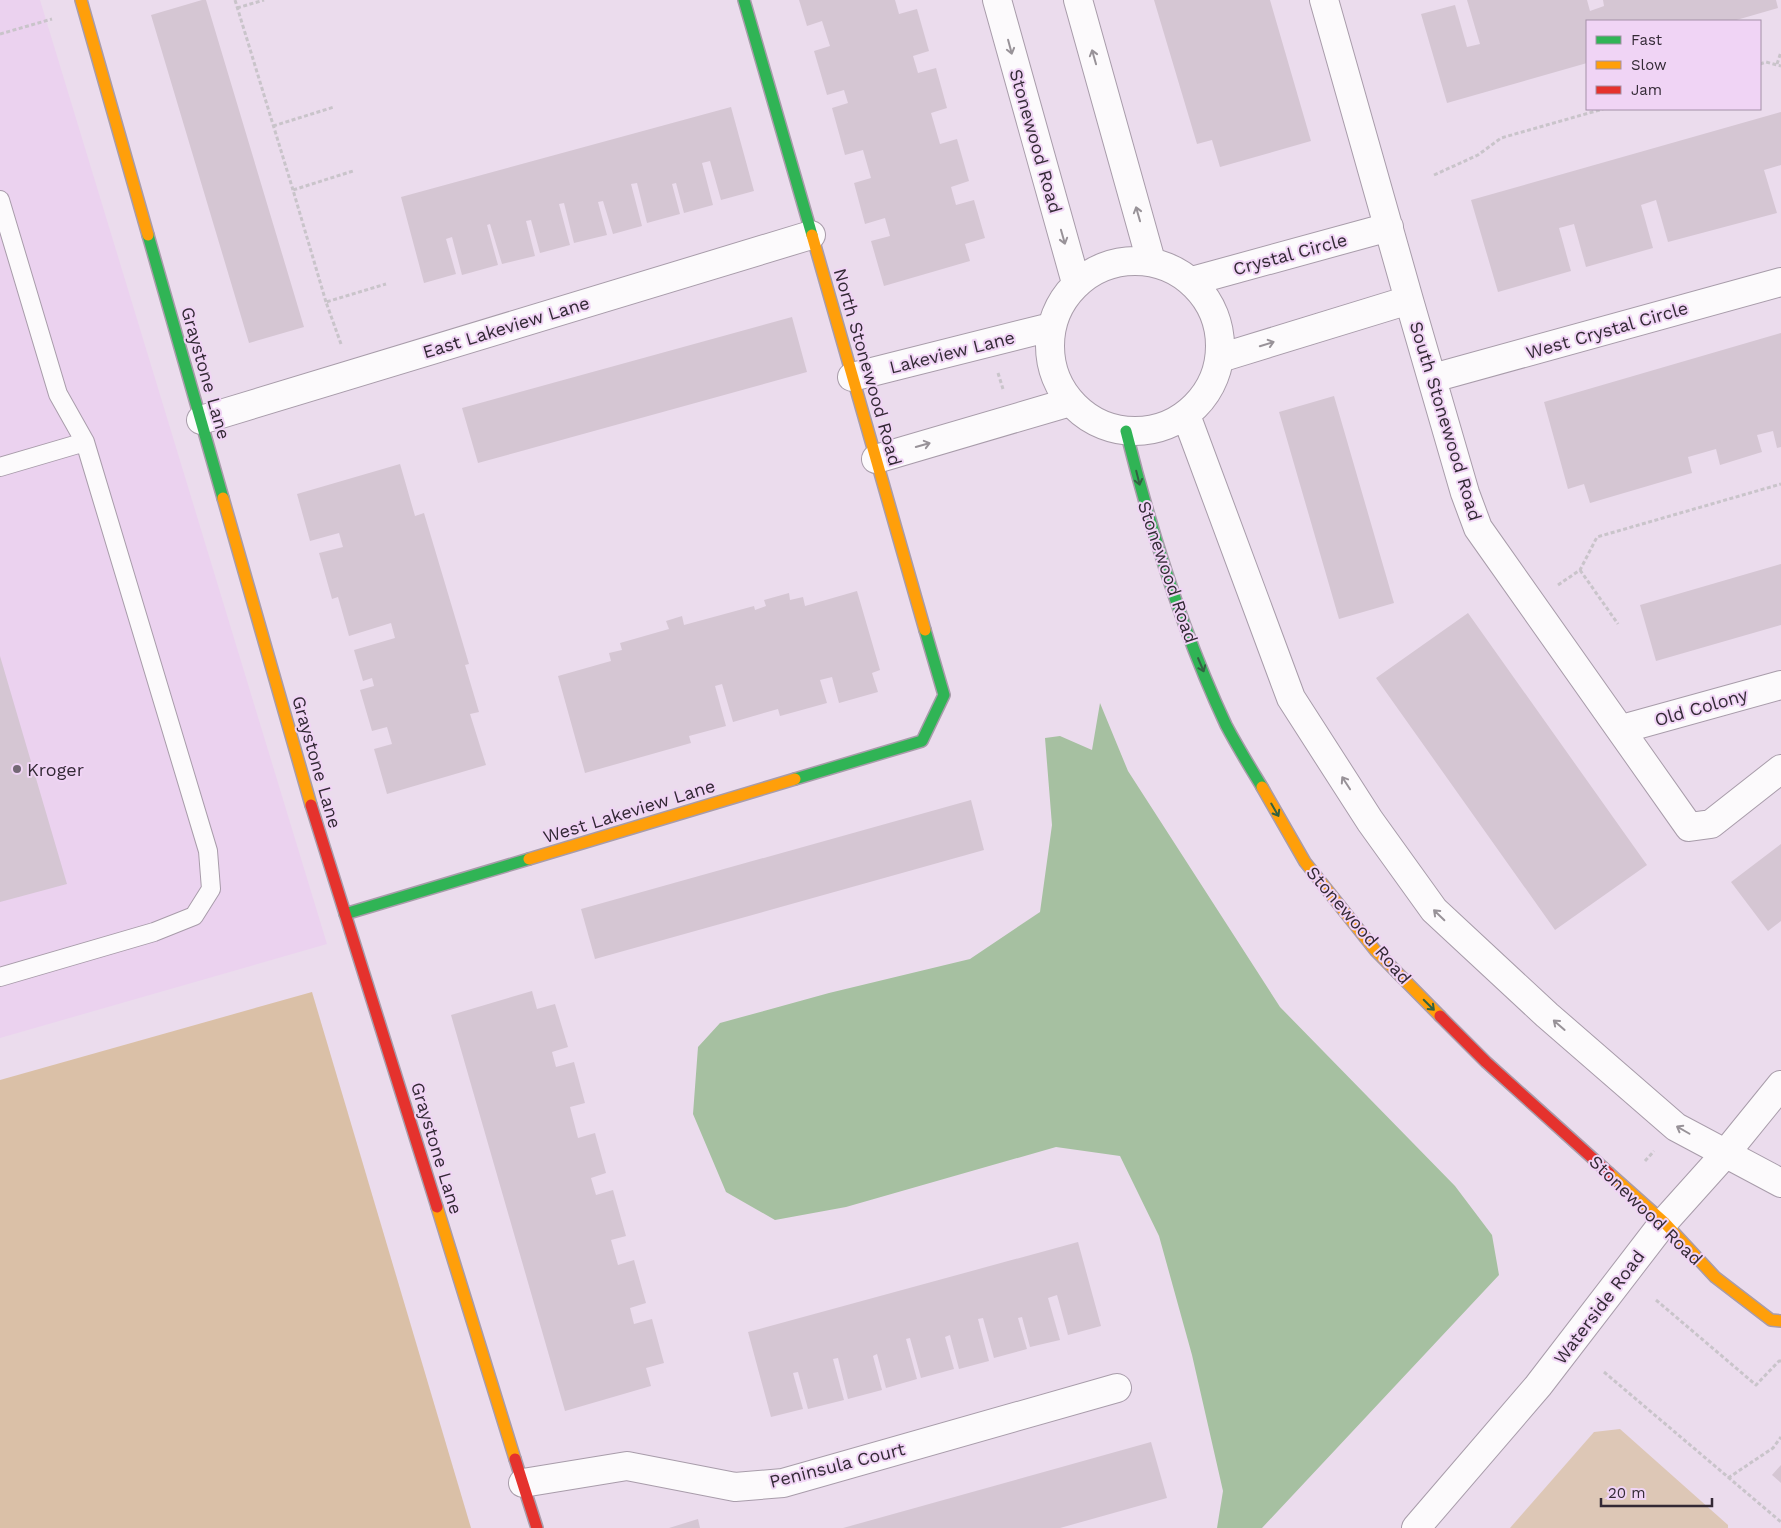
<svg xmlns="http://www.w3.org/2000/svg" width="1781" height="1528" font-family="'Work Sans',sans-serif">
<rect width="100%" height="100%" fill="#ebdced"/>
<!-- built -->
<path fill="#ebd2ef" d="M0,0H40L327,944L0,1038Z"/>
<!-- green -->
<path fill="#ddc7b6" d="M1620,1429L1728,1525V1528H1510L1594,1432Z"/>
<!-- forest -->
<path fill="#dac0a7" d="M312,992L471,1528H0V1080Z"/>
<!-- water -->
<path fill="#a6c0a1" d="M1100,703L1128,771L1280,1007L1455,1186L1492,1235L1499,1275L1262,1528H1217L1223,1491L1192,1355L1159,1236L1120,1156L1056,1147L846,1207L775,1220L726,1192L693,1114L698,1047L720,1023L829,993L970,959L1040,912L1052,825L1045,738L1060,736L1092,750Z"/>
<!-- building -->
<path fill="#d5c6d3" d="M202,0H206L304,327L249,343L151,15Z
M799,0H895L899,14L917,9L929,51L913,56L918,73L936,68L947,108L931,113L940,144L957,139L969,181L951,187L956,205L974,200L985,238L965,244L970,261L884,286L871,241L890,236L885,218L865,224L854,183L871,178L863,150L845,155L832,108L848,103L844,90L827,95L814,51L830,46L822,21L807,26Z
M1154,0H1270L1311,141L1220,167L1212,140L1197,144Z
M1467,0H1587L1590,11L1604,6L1603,0H1776L1778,8L1733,21H1587V63L1447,103L1421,14L1455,5L1467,47L1480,44Z
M731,107L754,191L721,200L710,161L702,163L713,205L684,213L676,183L672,184L680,214L647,223L637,183L631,184L642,226L613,234L603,201L598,202L607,235L574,243L564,203L559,204L570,245L540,253L531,220L526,221L535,256L502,264L490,224L487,225L498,265L462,275L452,237L446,239L456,274L424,283L401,197Z
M1781,112V165L1764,170L1777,213L1668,242L1656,200L1641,205L1653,248L1586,267L1574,224L1559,228L1571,271L1498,292L1471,200Z
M792,317L807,372L478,463L462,408Z
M1781,333V447L1777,448L1773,431L1757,435L1762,452L1720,465L1716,449L1688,457L1692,473L1590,503L1584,484L1568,489L1544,402Z
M1334,396L1394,603L1339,619L1279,412Z
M400,464L415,516L424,513L469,664L465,665L479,712L470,714L486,765L387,794L374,749L392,744L387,727L372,731L360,690L374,686L372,678L363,681L354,650L395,638L391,623L349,636L338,597L332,599L319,553L343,547L339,533L310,541L297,494Z
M1781,564V625L1656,661L1640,605Z
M857,591L880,670L872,673L878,692L839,703L832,677L820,680L827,703L780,716L778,709L733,722L722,684L715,686L726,726L689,736L691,743L585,773L558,676L611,661L609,653L622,650L620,643L669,629L666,621L682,616L684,625L754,606L755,610L766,606L764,600L789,593L790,600L803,597L805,606Z
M1468,613L1647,865L1555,930L1376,678Z
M0,656L67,884L0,902Z
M971,800L984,850L595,959L581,909Z
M1781,844V921L1768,931L1731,882Z
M532,991L537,1009L555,1004L568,1047L552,1052L556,1067L574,1062L585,1103L570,1107L578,1138L595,1133L606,1173L591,1178L596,1195L613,1190L626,1236L611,1240L618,1265L634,1260L646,1303L630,1308L634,1324L652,1319L664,1363L646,1368L651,1386L565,1411L451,1015Z
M1078,1242L1101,1326L1068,1335L1057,1295L1048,1298L1060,1340L1030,1347L1022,1317L1018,1318L1027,1349L994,1358L983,1318L978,1319L989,1361L959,1369L950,1335L945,1337L954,1369L921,1378L910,1338L906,1339L917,1379L886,1388L877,1354L873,1356L882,1390L848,1399L838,1358L833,1359L844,1400L808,1409L798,1372L793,1373L803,1409L771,1417L748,1332Z
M1151,1442L1167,1498L1060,1528H843Z
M1781,1465V1483L1772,1475Z
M698,1519L700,1528H669Z"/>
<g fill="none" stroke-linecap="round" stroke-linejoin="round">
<!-- lane casing -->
<g stroke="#a89caa" stroke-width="20">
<path id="lane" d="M0,200L58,394L85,442L208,851L211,889L194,916L154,932L0,977
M0,467L85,442"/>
</g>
<!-- street casing -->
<g stroke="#a89caa" stroke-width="30">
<path id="street" d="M997,0L1076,283
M1078,0L1151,261
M1324,0L1409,300L1465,493L1478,528L1689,827L1711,824L1781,769
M1050 346a85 85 0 1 1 170 0a85 85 0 1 1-170 0Z
M1192,281L1389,227
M1220,358L1409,300
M852,377L1051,327
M1433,378L1781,282
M1186,415L1291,698L1370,821L1434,910L1547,1015L1676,1127L1781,1183
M201,420L811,235
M876,459L1070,402
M1622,729L1781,685
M523,1483L627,1466L735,1487L783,1483L1117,1388
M1416,1528L1538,1386L1664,1222L1725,1154L1781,1085"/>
</g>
<!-- fast casing -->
<g stroke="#a89caa" stroke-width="14">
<path id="fast" d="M744,0L812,235
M148,235L223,498
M1126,431C1151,531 1182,631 1226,725C1237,746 1250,767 1262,787
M795,779L922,741L944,695L925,630
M345,914L529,859"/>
</g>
<!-- slow casing -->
<g stroke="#a89caa" stroke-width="14">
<path id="slow" d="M81,0L148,235
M812,235L925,630
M223,498L311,805
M1262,787L1305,862L1375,950L1440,1016
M529,859L795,779
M1609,1173L1664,1222L1715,1277L1771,1320L1781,1321
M437,1207L515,1459"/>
</g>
<!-- jam casing -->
<g stroke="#a89caa" stroke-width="14">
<path id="jam" d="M311,805L437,1207
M1440,1016L1486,1062L1609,1173
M515,1459L537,1528"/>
</g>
<!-- path -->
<path stroke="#c9c4ca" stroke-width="3" stroke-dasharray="4 2.5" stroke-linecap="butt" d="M235,0L293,190
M237,8L264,0
M0,34L52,19
M1760,64L1766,62L1781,66
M1777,64L1781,52
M273,126L334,107
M1434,175L1478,155L1501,138L1603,109
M326,302L293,190L353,171
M341,344L326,302L386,284
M998,373L1003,389
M1580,570L1618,624
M1558,585L1580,570L1597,537L1781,484
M1645,1161L1654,1151
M1656,1300L1756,1385L1779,1361H1781
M1604,1372L1781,1522
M1728,1478L1773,1448L1781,1437"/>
<!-- lane -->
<use href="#lane" stroke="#fcfafc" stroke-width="18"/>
<!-- street -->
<use href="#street" stroke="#fcfafc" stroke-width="28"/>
<!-- fast -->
<use href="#fast" stroke="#30b455" stroke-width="11"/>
<!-- slow -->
<use href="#slow" stroke="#ff9f0a" stroke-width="11"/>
<!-- jam -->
<use href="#jam" stroke="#e5322d" stroke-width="11"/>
</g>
<!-- one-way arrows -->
<defs><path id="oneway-shaft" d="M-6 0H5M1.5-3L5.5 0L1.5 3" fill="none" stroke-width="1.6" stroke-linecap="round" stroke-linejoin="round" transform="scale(1.25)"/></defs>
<g stroke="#989298">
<use href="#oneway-shaft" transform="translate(1010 47) rotate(75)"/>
<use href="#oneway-shaft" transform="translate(1094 57) rotate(-106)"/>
<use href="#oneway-shaft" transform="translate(1138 214) rotate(-106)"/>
<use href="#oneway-shaft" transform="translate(1063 237) rotate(74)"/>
<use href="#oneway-shaft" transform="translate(1267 344) rotate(-17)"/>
<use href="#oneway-shaft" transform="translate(923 445) rotate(-16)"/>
<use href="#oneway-shaft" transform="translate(1346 783) rotate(-123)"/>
<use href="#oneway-shaft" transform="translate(1439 915) rotate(-136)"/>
<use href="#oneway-shaft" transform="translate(1559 1025) rotate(-139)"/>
<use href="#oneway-shaft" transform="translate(1683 1130) rotate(-150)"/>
</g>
<g stroke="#326142">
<use href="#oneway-shaft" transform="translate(1138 478) rotate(76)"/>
<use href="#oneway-shaft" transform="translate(1201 665) rotate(67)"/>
<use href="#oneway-shaft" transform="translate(1275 810) rotate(60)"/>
<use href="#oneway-shaft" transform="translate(1429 1005) rotate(45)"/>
</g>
<!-- markers -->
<circle fill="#736875" stroke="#f0d4f5" stroke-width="2" cx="17" cy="769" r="5"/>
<g text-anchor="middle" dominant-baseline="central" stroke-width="4" stroke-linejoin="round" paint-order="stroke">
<!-- street labels -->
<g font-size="18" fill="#332935" stroke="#f0d4f5">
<text transform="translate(1036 141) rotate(74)">Stonewood Road</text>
<text transform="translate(1290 254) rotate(-15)">Crystal Circle</text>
<text transform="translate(506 327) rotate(-17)">East Lakeview Lane</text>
<text transform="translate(1607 330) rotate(-16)">West Crystal Circle</text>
<text transform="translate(952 352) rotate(-14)">Lakeview Lane</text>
<text transform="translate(868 367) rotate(74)">North Stonewood Road</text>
<text transform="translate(206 373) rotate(74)">Graystone Lane</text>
<text transform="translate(1446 421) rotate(73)">South Stonewood Road</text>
<text transform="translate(1168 572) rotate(71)">Stonewood Road</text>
<text transform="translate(1701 707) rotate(-16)">Old Colony</text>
<text transform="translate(317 762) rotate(74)">Graystone Lane</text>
<text transform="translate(629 811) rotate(-17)">West Lakeview Lane</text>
<text transform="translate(1359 925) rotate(49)">Stonewood Road</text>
<text transform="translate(437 1148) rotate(73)">Graystone Lane</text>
<text transform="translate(1646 1210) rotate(44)">Stonewood Road</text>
<text transform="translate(1599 1307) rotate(-53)">Waterside Road</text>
<text transform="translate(837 1465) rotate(-14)">Peninsula Court</text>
</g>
<!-- poi labels -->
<g font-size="18" fill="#332935" stroke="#f0d4f5" text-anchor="start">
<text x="27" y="769">Kroger</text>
</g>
</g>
<!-- legend -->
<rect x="1586" y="20" width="175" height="90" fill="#f0d4f5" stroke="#a490a8"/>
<rect x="1596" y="36" width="25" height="8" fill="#30b455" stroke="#a490a8"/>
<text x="1631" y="45" font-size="15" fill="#332935">Fast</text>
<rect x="1596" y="61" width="25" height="8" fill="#ff9f0a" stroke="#a490a8"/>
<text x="1631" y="70" font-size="15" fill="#332935">Slow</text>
<rect x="1596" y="86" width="25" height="8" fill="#e5322d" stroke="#a490a8"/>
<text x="1631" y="95" font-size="15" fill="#332935">Jam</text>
<!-- scale -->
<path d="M1601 1498v8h111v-8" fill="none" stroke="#332935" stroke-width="2.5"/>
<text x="1608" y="1498" font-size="15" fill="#332935" stroke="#f0d4f5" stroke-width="4" paint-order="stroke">20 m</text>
</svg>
